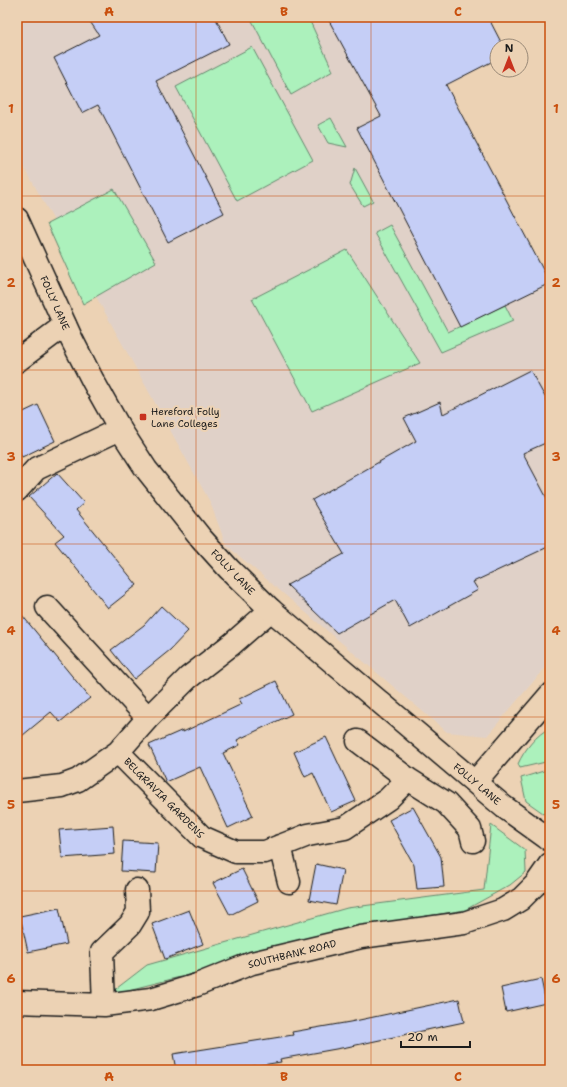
<svg xmlns="http://www.w3.org/2000/svg" width="567" height="1087" font-family="'Shantell Sans',sans-serif">
<rect width="100%" height="100%" fill="#ecd2b4"/>
<filter id="ink" filterUnits="userSpaceOnUse"><feTurbulence type="fractalNoise" baseFrequency=".025" numOctaves="2"/><feDisplacementMap in="SourceGraphic" scale="8" xChannelSelector="R" yChannelSelector="G"/><feConvolveMatrix kernelMatrix="1 2 1 2 8 2 1 2 1" color-interpolation-filters="sRGB"/></filter>
<g filter="url(#ink)">
<!-- built -->
<path fill="#e0d1c8" d="M17,17H488L503,46H497V59L446,86L550,282V662L487,736L447,732L226,545L210,502L17,154Z"/>
<!-- green -->
<path fill="#acf1bc" stroke="#64866c" d="M250,17H308L333,71L291,95Z
M252,47L313,160L237,201L176,87Z
M331,118L347,147L328,143L318,125Z
M355,168L373,201L363,206L350,185Z
M114,189L156,262L83,304L47,224Z
M390,225L448,332L505,305L513,321L441,352L375,233Z
M347,250L420,363L312,411L252,299Z
M550,728V761L520,768L518,764C524,750 537,734 550,728Z
M550,769V818L526,801L521,778Z
M491,825L525,850L526,872L510,885L465,910L367,926L184,976L108,995L147,965L347,908L484,890Z"/>
<!-- building -->
<path fill="#c5cef6" stroke="#1c1c1c" d="M87,17H215L229,44L156,81L224,213L168,242L98,105L82,113L54,58L99,35Z
M327,17H488L503,46H497V59L446,85L550,283L460,327L357,128L381,116Z
M530,370L550,406V441L523,453L550,504V546L473,582L478,590L410,628L395,600L337,633L287,585L344,554L312,500L416,441L404,418L440,402L443,414Z
M38,405L55,441L22,457L17,446V415Z
M57,473L84,503L76,510L137,585L108,608L55,542L64,535L29,497Z
M161,606L188,631L170,650L134,679L111,650L144,625Z
M17,609L90,698L60,722L51,712L17,740Z
M276,681L292,714L237,740L240,745L223,753L253,816L228,828L200,767L166,782L149,745L183,730V732L242,704L239,699Z
M326,737L356,801L331,812L313,773L305,777L294,752Z
M413,807L441,857L444,887L417,889L414,865L389,820Z
M113,826L115,854L62,858L59,830Z
M123,841L158,843L156,873L121,871Z
M316,864L343,870L336,905L309,900Z
M242,869L258,901L230,915L213,883Z
M59,908L67,944L28,952L20,916Z
M189,910L203,944L165,959L152,924Z
M541,979L546,1003L506,1012L501,988Z
M459,999L464,1022L347,1047L280,1059L281,1062L230,1070H176L173,1054L293,1035L292,1032L350,1022Z"/>
<g fill="none" stroke-linecap="round" stroke-linejoin="round">
<!-- minor casing -->
<g stroke="#1c1c1c" stroke-width="25">
<path id="minor" d="M17,361L65,325
M17,490L36,469L120,429
M47,607L148,718
M118,752L202,837L236,852H265L308,835L345,828L388,799L408,779L358,741
M408,779L446,803L470,829L473,841
M475,782L550,695
M17,791L62,786L78,780L118,752L148,718L188,678L232,644L271,610
M280,846L289,882
M17,1002L104,1005L151,999L197,985L252,963L361,937L464,923L503,910L521,899L536,884L550,864
M104,1005L102,952L130,925L138,912L137,890"/>
</g>
<!-- tertiary casing -->
<g stroke="#1c1c1c" stroke-width="25">
<path id="tertiary" d="M17,219L72,340L93,381L120,429L146,469L201,538L229,569L271,610L504,807L550,840"/>
</g>
<!-- minor -->
<use href="#minor" stroke="#ecd2b4" stroke-width="22"/>
<!-- tertiary -->
<use href="#tertiary" stroke="#ecd2b4" stroke-width="22"/>
</g>
</g>
<!-- grid -->
<path fill="none" stroke="#c9500e" stroke-width="1" stroke-opacity="0.55" d="M196,17V1070M371,17V1070M17,196H550M17,370H550M17,544H550M17,717H550M17,891H550"/>
<!-- markers -->
<rect fill="#c8321e" stroke="#ecd2b4" stroke-width="1.5" x="139" y="413" width="8" height="8" rx="2"/>
<g text-anchor="middle" dominant-baseline="central" stroke-width="4" stroke-linejoin="round" paint-order="stroke">
<!-- street labels -->
<g font-size="10" fill="#1c1c1c" stroke="#ecd2b4">
<text transform="translate(55 303) rotate(66)">FOLLY LANE</text>
<text transform="translate(233 572) rotate(46)">FOLLY LANE</text>
<text transform="translate(477 784) rotate(40)">FOLLY LANE</text>
<text transform="translate(164 798) rotate(45)">BELGRAVIA GARDENS</text>
<text transform="translate(292 954) rotate(-14)">SOUTHBANK ROAD</text>
</g>
<!-- poi labels -->
<g font-size="10" fill="#1c1c1c" stroke="#ecd2b4" text-anchor="start">
<text x="151" y="411">Hereford Folly<tspan x="151" dy="12">Lane Colleges</tspan></text>
</g>
</g>
<!-- margin -->
<rect width="567" height="1087" fill="none" stroke="#ecd2b4" stroke-width="44"/>
<!-- north arrow -->
<g transform="translate(509 58)"><circle r="19" fill="#ecd2b4" stroke="#998977"/>
<path d="M0-3L7 15L0 10L-7 15Z" fill="#c8321e"/>
<text y="-6" font-size="11" font-weight="bold" text-anchor="middle" fill="#1c1c1c">N</text>
</g>
<!-- scale -->
<path d="M401 1041v6h69v-6" fill="none" stroke="#1c1c1c" stroke-width="2"/>
<text x="407" y="1041" font-size="12" fill="#1c1c1c" stroke="#ecd2b4" stroke-width="3" paint-order="stroke">20 m</text>
<rect x="22" y="22" width="523" height="1043" fill="none" stroke="#c9500e" stroke-width="1.5"/>
<g font-size="13" text-anchor="middle" font-weight="bold" fill="#c9500e">
<text x="109" y="16">A</text>
<text x="284" y="16">B</text>
<text x="458" y="16">C</text>
<text x="11" y="113">1</text>
<text x="556" y="113">1</text>
<text x="11" y="287">2</text>
<text x="556" y="287">2</text>
<text x="11" y="461">3</text>
<text x="556" y="461">3</text>
<text x="11" y="635">4</text>
<text x="556" y="635">4</text>
<text x="11" y="809">5</text>
<text x="556" y="809">5</text>
<text x="11" y="983">6</text>
<text x="556" y="983">6</text>
<text x="109" y="1081">A</text>
<text x="284" y="1081">B</text>
<text x="458" y="1081">C</text>
</g>
</svg>
